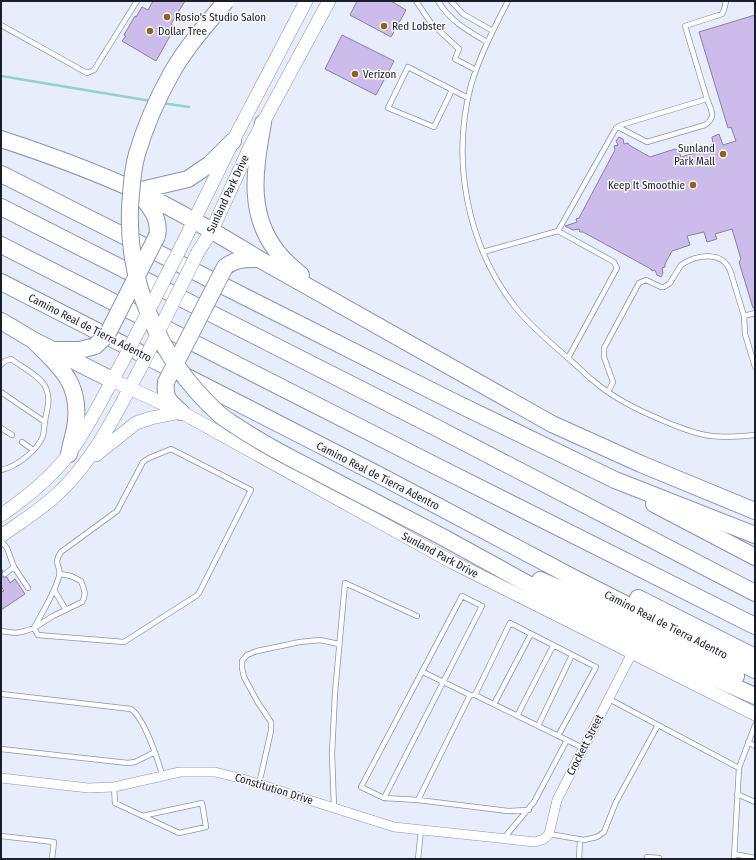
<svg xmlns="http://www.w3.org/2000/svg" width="756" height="860" font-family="'Fira Sans Condensed',sans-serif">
<rect width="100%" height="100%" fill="#e7edfa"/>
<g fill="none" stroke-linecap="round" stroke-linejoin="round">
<!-- stream -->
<path stroke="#8fd2d4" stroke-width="2.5" d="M1,76L151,101
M162,103L189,107"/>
</g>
<!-- building -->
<path fill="#cbbcec" stroke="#8b81a0" d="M153,1H185L171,24L175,27L156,61L122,41L126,36L124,35L135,16L136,17L142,7L148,10Z
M357,1H391L406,10L391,37L350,15Z
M755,15V308H753L739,262L741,259L732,229L715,234L717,239L707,242L704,232L687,236L690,245L672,251L665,264V267L662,268L663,273L661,277L657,275L655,270L652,271L651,269L583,232H580L579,229L573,230L565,226L577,222L576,219L579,218L615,150L614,146L618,145L616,141L619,137L623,139L624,144L628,143L629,145L650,157L675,149L679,151L681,157L712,148L711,144H713L712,137L719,134L723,145L736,141L731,127L728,128L699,32Z
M342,35L394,61L376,95L325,69Z
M1,568L3,571L1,574L2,577H7L10,583L15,579L25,594L1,610V592L4,591L1,586Z"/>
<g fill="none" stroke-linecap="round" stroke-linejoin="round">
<!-- service casing -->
<g stroke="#8795b2" stroke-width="6">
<path id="service" d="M416,1L431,23L459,49L455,59L476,70
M438,1C450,21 468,31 487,42
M451,1L463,14L493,31
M508,1C494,28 480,55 471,85C451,161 467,246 516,308C534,330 557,348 578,367C585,374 593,381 601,387C622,403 647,414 671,424C684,429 698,435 712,436C726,438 741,436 755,435
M1,25L87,73L94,70L137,1
M452,90L434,127L388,108L408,67L468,98
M618,127L647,142L705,125C717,117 711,110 707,99
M483,252L558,231
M744,316L755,313
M568,358L617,268L614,262L558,231L616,128L621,125L707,99L685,26L722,14L724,10L726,1
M1,365L5,361L11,359C20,366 42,377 46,388C51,401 47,408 45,421C44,426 44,432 43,436C37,451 16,467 1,470
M1,392L45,422
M608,392L613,382L604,357V348L639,283L646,280L661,287H664L670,283L681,265C696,255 721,250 730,270L744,316L745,334L755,367
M1,428L12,435
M22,442L33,450
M171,449L251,490L199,593L196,596L124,642L38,635L34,628C42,612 55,593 59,576C62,566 52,565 61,552L117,511L143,462L149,458Z
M1,541L7,548L14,567L5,574
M14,567L28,588
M54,590L66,610
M1,631L16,633L25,631L34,628L53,616L82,602C87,595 84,589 81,581L71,576L60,574
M423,672L470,695H475L583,748
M1,694L131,709C144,718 158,759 162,775
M475,695L510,623L596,667L558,736
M609,699L739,768L755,725
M494,704L531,634
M517,716L553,646
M538,726L572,655
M748,742L755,746
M1,749L128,763L135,762L155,752
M259,784L271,731V722L257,701L244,677L242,668V661L247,655L257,651L300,642L320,640L339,644
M114,787L115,803L179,833L206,827L202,803L142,816
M737,794L755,802
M384,798L482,606L462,596L361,787L384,798L418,800L508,811L529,810
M418,800L470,695
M334,807L332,754L335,693L345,583L417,616
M549,834L584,840L597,837L604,832L616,802L658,725
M1,836L54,842L52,859
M504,838L534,802L567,740
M734,854L755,858
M418,859L421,830
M579,859L580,840
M647,859V857L659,858
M734,859L739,768"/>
</g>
<!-- minor casing -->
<g stroke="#8795b2" stroke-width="10">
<path id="minor" d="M1,778L88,788L114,787L180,772H215L243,779L394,827L535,842L544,839L549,834L557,800L632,653"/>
</g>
<!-- secondary casing -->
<g stroke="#8795b2" stroke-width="14">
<path id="secondary" d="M182,245L233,141L306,1
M198,252L212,230L251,145L329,1
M112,380L181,412L452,562L755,714
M96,455L136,423L151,418L181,412
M1,515C26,498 50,479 69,454C90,425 106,391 124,359
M1,536C18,524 37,512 53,498C93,463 115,415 140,369"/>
</g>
<!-- motorway casing -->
<g stroke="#8795b2" stroke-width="18">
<path id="motorway" d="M263,123C255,168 246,215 279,254C285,262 293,268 301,275
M1,139C47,154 93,171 137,191C179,211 220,235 259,259L552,424L641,464L755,511
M1,174L450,400L615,480L755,535
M1,207L435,427L755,593
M157,236C161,217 148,205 137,191L188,179L210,164L233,141
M1,245L434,465L755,626
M225,267C237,258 245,259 259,259
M1,282L379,475L574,578L755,670
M1,321L33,340L112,380
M33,340C58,365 80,381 76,421C75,432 71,443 69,454
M56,350H80L95,346
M166,382C164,399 170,402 181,412
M654,504L755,557
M448,540L635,643L755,696
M540,580L566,591L736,676
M638,598L755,657"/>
</g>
<!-- service -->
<use href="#service" stroke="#fff" stroke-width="4.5"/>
<!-- minor -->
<use href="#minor" stroke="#fff" stroke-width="9"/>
<!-- secondary -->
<use href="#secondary" stroke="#fff" stroke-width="13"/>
<!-- motorway -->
<use href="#motorway" stroke="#fff" stroke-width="16"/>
<!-- secondary-bridge casing -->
<g stroke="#8795b2" stroke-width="14" stroke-linecap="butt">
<path id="secondary-bridge" d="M124,359L182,245
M140,369L198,252"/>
</g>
<!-- motorway-bridge casing -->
<g stroke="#8795b2" stroke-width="18" stroke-linecap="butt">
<path id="motorway-bridge" d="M226,1C207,24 186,47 171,74C157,99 145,127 137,154C133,167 132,181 131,194C123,277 157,357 218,413C223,418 230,422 236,426C260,442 286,456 312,469C357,493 403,516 448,540
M95,346L107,335L157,236
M166,382L225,267"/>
</g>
<!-- secondary-bridge -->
<use href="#secondary-bridge" stroke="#fff" stroke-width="13"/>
<!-- motorway-bridge -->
<use href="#motorway-bridge" stroke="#fff" stroke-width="16"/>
</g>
<!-- markers -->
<g fill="#946314" stroke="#fafafa" stroke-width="1.5">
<circle cx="167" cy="17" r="4"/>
<circle cx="384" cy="26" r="4"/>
<circle cx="150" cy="31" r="4"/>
<circle cx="355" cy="74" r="4"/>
<circle cx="723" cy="154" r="4"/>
<circle cx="693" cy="185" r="4"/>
</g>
<g text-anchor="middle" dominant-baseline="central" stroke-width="3" stroke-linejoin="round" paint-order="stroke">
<!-- poi labels -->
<g font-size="11" fill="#191e29" stroke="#fafafa" text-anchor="start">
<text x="175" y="17">Rosio's Studio Salon</text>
<text x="392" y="26">Red Lobster</text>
<text x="158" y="31">Dollar Tree</text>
<text x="363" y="74">Verizon</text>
<text x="715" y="148" text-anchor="end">Sunland<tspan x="715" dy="13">Park Mall</tspan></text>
<text x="685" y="185" text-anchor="end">Keep It Smoothie</text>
</g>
<!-- street labels -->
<g font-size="11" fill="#191e29" stroke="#fafafa">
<text transform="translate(228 194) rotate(-65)">Sunland Park Drive</text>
<text transform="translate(90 328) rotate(27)">Camino Real de Tierra Adentro</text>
<text transform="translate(378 476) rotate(27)">Camino Real de Tierra Adentro</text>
<text transform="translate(440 555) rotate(28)">Sunland Park Drive</text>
<text transform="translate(666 625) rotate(27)">Camino Real de Tierra Adentro</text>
<text transform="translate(585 745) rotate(-63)">Crockett Street</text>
<text transform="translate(274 789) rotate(17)">Constitution Drive</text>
</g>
</g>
<!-- border -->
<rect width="756" height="860" fill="none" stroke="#191e29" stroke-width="4"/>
</svg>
